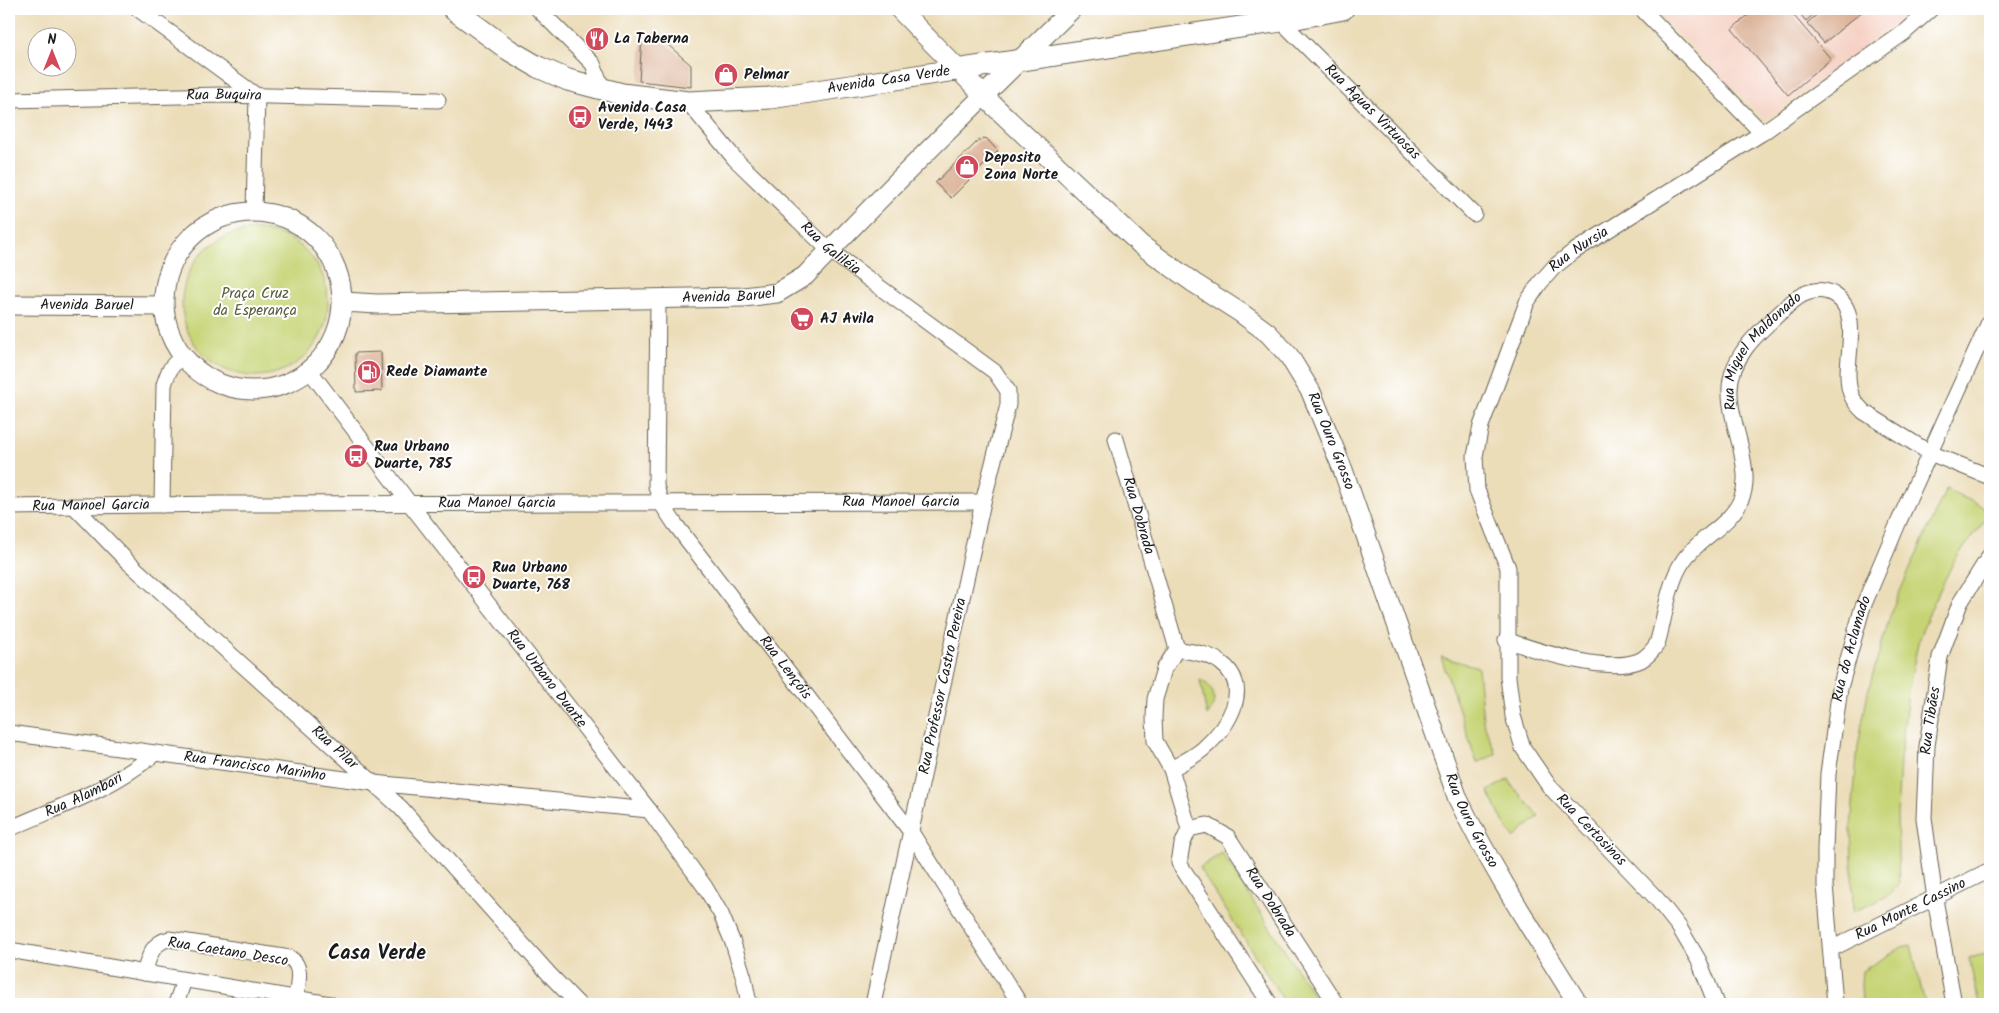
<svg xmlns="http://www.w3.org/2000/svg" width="1999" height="1013" font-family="Kalam,sans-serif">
<rect width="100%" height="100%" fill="#fff"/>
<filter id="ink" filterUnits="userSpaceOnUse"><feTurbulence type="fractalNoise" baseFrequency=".02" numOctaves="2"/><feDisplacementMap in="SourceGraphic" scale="10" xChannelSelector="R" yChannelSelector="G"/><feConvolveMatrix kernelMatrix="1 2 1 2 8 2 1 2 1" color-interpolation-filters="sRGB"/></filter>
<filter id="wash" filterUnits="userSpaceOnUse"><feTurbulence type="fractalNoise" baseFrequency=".0096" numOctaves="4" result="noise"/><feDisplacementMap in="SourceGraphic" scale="20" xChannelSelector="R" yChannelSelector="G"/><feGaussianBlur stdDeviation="1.12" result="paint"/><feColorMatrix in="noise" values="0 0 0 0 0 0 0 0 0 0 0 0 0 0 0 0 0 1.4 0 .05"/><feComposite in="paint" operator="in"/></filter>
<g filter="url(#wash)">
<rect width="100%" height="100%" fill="#ecddb9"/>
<!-- built -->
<path fill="#f6d2c5" d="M1654,9H1913L1897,23L1765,120Z"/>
<!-- green -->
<path fill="#c6d475" stroke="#717848" d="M182 303a73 73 0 1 1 146 0a73 73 0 1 1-146 0Z
M1946,489L1990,510V514L1954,561L1934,602L1919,638L1908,692L1900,761L1897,814L1899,884C1891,898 1867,905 1853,912L1851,827L1858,746L1868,691L1892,609Z
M1441,657L1478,667L1483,721L1496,754L1477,763Z
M1200,680C1216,687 1218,703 1207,716Z
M1509,779L1513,787L1539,816L1514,838L1506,827L1488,791Z
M1222,853L1319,1004H1286L1199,868Z
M1911,945L1925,1004H1862L1861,984L1862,971L1902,947Z
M1990,953V1004H1979L1969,958Z"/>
<g id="blocks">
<!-- building -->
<path fill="#daaf93" d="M1755,9H1788L1831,59L1788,95L1732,29Z
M1796,9H1820L1806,21Z
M1824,9H1865L1824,43L1807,23Z
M642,37H659L691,65V87L639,81Z
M986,138L998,151L951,198L935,183L978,141Z
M381,352L382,391L356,392L355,353Z"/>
</g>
</g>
<g filter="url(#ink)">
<use href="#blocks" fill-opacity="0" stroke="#656053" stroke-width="1"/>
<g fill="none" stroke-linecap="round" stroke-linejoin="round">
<!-- minor casing -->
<g stroke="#656053" stroke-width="17">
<g id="minor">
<path d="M138,9L257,96L254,211"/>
<path d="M538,9L593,64L602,88"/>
<path d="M1642,9L1762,133"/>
<path id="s1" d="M1281,21L1474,214"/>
<path id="s2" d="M9,100L222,95L438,100"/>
<path id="s3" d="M688,102L735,159L829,250L995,372L1008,391V405L983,502L873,1004"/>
<path id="s4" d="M658,299L656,486L661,503L675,524L911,832L1020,1004"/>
<path id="s5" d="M310,371L410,504L649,810L705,887L721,914L733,943L744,978L749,1004"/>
<path id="s6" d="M1116,439L1177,649"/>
<path d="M162,505L164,385C168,372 171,364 183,357"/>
<path id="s7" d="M9,507L222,504L983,502"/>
<path id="s8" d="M75,507L127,561L400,807L550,975L578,1004"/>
<path id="s9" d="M1506,640C1538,651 1609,675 1641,660C1648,656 1653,650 1657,644C1665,618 1668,583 1683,561C1699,537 1732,525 1742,497C1748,481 1744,465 1741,449C1737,431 1730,411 1730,393C1728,354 1766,326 1792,302C1804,291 1822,286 1836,296C1865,317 1840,366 1851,394C1853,401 1858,406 1864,412L1930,453L1990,477"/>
<path d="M1177,649L1164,669L1155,699L1154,717L1155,741L1171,769L1189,829"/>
<path id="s10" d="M9,733L374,783L649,810"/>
<path d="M1171,769C1181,763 1194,757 1203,749C1227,728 1255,687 1220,662C1208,653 1191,652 1177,649"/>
<path id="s11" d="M9,829C58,807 112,789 154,754"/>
<path id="s12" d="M1831,949L1990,870"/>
<path d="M9,950L330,1004"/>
<path d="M144,973C149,958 151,943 169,939L290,958C304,967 297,985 296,999"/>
<path d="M176,1004L184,980"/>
<path id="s13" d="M1270,1004L1179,863L1182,845L1189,829L1207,825L1228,837L1336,1004"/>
<path id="s14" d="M1716,1004L1699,961L1679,927L1657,899L1549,786L1523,748L1513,716L1508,677V568L1477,490L1475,456L1481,426L1527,302L1540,283L1554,267L1573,252L1762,133L1905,32L1931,9"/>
<path id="s15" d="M1835,1004L1825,885V849L1828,774L1840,688L1862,609L1899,521L1990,320"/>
<path id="s16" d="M1954,1004L1935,899L1924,818L1927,746L1940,657L1960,603L1990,555"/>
</g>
</g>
<!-- tertiary casing -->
<g stroke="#656053" stroke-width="21">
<g id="tertiary">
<path id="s17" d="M899,9L993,105L1141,245L1194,283L1241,313L1268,333L1289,356L1311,392L1343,470L1458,799C1493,871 1536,936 1578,1004"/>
<circle cx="253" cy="301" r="89"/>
<path id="s18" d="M344,302L377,304L744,297L777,293L805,276C892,185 982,97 1072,9"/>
<path id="s19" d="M9,305L163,306"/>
</g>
</g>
<!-- secondary casing -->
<g stroke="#656053" stroke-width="23">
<g id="secondary">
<path id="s20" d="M453,9L509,50L538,67L568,80L622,94L688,102L770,98L810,92L1281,21L1343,9"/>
</g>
</g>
<!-- minor -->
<use href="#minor" stroke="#fff" stroke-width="15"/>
<!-- tertiary -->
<use href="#tertiary" stroke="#fff" stroke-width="19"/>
<!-- secondary -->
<use href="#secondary" stroke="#fff" stroke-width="21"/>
</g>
</g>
<!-- icons -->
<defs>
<g id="restaurant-disc" transform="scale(1.25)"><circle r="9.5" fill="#d1495b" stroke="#fff"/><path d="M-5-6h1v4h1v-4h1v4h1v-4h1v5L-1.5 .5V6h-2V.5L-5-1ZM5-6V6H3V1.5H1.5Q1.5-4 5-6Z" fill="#fff"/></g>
<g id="shop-disc" transform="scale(1.25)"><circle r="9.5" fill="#d1495b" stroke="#fff"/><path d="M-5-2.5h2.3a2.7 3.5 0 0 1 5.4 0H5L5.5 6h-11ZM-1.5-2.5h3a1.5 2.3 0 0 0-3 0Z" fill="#fff"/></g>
<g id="bus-disc" transform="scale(1.25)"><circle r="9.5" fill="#d1495b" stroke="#fff"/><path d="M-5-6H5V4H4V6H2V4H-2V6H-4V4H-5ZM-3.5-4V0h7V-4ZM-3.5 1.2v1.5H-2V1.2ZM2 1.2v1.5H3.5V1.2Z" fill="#fff"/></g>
<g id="supermarket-disc" transform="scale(1.25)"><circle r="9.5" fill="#d1495b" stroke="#fff"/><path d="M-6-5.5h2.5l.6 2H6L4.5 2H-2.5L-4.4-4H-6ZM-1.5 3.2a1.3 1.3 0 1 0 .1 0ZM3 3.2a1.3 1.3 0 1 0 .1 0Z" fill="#fff"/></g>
<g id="fuel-disc" transform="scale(1.25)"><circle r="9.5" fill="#d1495b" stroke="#fff"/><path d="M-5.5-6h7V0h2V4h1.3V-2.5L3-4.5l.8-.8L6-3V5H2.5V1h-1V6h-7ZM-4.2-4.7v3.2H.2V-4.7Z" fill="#fff"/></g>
</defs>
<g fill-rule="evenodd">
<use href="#restaurant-disc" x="597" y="39"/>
<use href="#shop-disc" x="726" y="75"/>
<use href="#bus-disc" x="580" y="117"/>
<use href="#shop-disc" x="967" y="167"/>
<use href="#supermarket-disc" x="802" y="319"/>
<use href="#fuel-disc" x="369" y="372"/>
<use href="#bus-disc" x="356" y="456"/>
<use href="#bus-disc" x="474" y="577"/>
</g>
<g text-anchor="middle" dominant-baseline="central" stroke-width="4" stroke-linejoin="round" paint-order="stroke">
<!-- poi labels -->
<g font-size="15" font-weight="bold" fill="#1c1c1c" stroke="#fff" text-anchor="start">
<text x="614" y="39">La Taberna</text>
<text x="744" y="75">Pelmar</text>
<text x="598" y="108">Avenida Casa<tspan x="598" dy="17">Verde, 1443</tspan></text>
<text x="984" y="158">Deposito<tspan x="984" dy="17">Zona Norte</tspan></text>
<text x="820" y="319">AJ Avila</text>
<text x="386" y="372">Rede Diamante</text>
<text x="374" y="447">Rua Urbano<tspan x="374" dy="17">Duarte, 785</tspan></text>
<text x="492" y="568">Rua Urbano<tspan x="492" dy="17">Duarte, 768</tspan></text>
</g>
<!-- street labels -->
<g font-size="15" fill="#1c1c1c" stroke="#fff">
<text stroke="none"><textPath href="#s20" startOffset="460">Avenida Casa Verde</textPath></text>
<text stroke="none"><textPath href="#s2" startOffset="215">Rua Buquira</textPath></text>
<text stroke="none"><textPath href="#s1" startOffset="129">Rua Águas Virtuosas</textPath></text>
<text stroke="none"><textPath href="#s3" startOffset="205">Rua Galiléia</textPath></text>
<text stroke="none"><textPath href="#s14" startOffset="861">Rua Nursia</textPath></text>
<text stroke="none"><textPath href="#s18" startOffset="385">Avenida Baruel</textPath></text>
<text stroke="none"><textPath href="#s19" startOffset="78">Avenida Baruel</textPath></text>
<text stroke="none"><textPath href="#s9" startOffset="496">Rua Miguel Maldonado</textPath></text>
<text stroke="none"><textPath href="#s17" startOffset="619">Rua Ouro Grosso</textPath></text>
<text stroke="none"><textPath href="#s7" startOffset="892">Rua Manoel Garcia</textPath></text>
<text stroke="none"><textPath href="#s7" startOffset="488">Rua Manoel Garcia</textPath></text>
<text stroke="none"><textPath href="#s7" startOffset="82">Rua Manoel Garcia</textPath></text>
<text stroke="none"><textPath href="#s6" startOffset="80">Rua Dobrada</textPath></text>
<text stroke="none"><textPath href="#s15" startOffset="358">Rua do Aclamado</textPath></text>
<text stroke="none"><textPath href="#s4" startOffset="411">Rua Lençóis</textPath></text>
<text stroke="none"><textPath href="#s5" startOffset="388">Rua Urbano Duarte</textPath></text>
<text transform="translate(943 686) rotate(-78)">Rua Professor Castro Pereira</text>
<text stroke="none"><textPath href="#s16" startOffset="286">Rua Tibães</textPath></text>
<text stroke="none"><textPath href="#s8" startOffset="354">Rua Pilar</textPath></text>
<text stroke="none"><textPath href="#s10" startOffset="248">Rua Francisco Marinho</textPath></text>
<text stroke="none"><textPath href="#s11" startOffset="82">Rua Alambari</textPath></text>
<text stroke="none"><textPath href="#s17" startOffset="1024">Rua Ouro Grosso</textPath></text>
<text transform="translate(1591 830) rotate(46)">Rua Certosinos</text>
<text stroke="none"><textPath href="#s13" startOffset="324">Rua Dobrada</textPath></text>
<text stroke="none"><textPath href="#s12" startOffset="89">Rua Monte Cassino</textPath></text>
<text transform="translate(228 952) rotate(9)">Rua Caetano Desco</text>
</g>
<!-- park labels -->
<g font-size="15" fill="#585c3b" stroke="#fff">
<text x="255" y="294">Praça Cruz<tspan x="255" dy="17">da Esperança</tspan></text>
</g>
<!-- district labels -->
<g font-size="20" font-weight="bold" fill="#1c1c1c" stroke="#fff">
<text x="377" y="954">Casa Verde</text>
</g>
</g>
<!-- margin -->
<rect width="1999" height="1013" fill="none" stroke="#fff" stroke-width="30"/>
<!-- north arrow -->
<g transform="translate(52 52)"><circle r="24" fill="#ffffff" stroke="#a4a4a4"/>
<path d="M0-4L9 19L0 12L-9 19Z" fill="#d1495b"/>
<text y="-8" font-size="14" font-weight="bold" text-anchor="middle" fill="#1c1c1c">N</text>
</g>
</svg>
